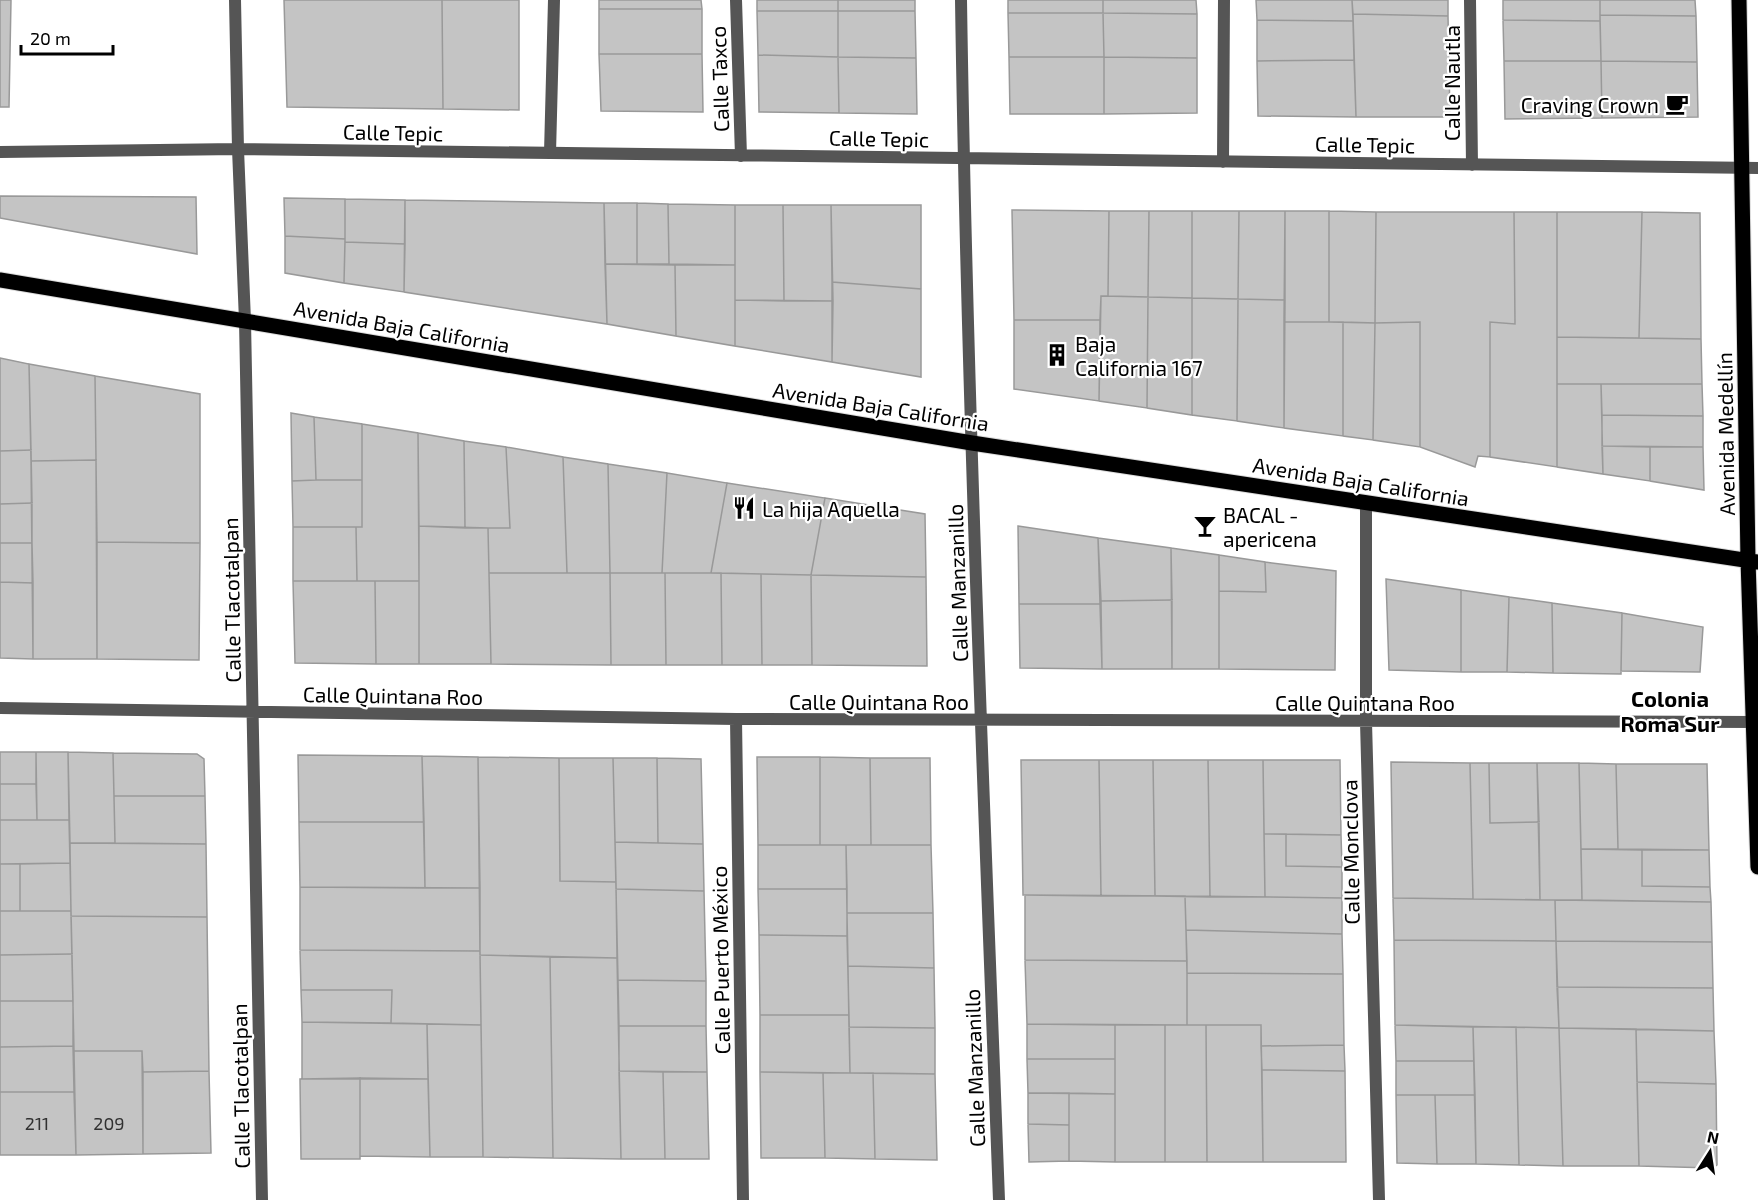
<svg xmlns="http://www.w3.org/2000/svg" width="1758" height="1200" font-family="'Exo 2',sans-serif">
<rect width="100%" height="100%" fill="#fff"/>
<!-- building -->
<path fill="#c4c4c4" stroke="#999" stroke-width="1.5" d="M0,0H11L9,107H0Z
M284,0H442L443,109L287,107Z
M442,0H519V110L443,109Z
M599,0H701L702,9H599Z
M757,0H838V11H757Z
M838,0H915V11H838Z
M1008,0H1103V13H1008Z
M1103,0H1196L1197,14L1103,13Z
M1256,0H1352L1353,21L1257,20Z
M1352,0H1448V16L1353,14Z
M1503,0H1600V21L1503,20Z
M1600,0H1695L1696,16L1600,15Z
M599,9H702V54H599Z
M757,11H838V57L758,55Z
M838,11H915L916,58L838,57Z
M1008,13H1103L1104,57H1009Z
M1103,13L1197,14V58L1104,57Z
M1353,14L1448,16L1450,117H1356Z
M1600,15L1696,16L1697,62L1601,61Z
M1257,20L1353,21L1354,60L1257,61Z
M1503,20L1600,21L1601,61H1504Z
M599,54H702L703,112L601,111Z
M758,55L838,57L839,113L759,112Z
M838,57L916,58L917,114L839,113Z
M1009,57H1104V114H1010Z
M1104,57L1197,58V113L1104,114Z
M1354,60L1356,117L1258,116L1257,61Z
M1504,61H1601L1602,118L1505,119Z
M1601,61L1697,62L1698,117L1602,118Z
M0,196L196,197L197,254L0,218Z
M284,198L345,199V239L285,236Z
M345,199L405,200V244L345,242Z
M405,200L604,203L607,324L404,292Z
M604,203H637V264H605Z
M637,203L668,204L669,264H637Z
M668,204L735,205V265L669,264Z
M735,205H783L784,301L735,300Z
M783,205H831L833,301H784Z
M831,205H921V289L832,282Z
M1012,210L1109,211L1108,296H1101L1100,320H1014Z
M1109,211H1149L1148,297L1108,296Z
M1149,211H1192V298L1148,297Z
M1192,211H1239L1238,299L1192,298Z
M1239,211H1285V300L1238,299Z
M1285,211H1329V322H1284Z
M1329,211L1376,212L1375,323L1329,322Z
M1376,212H1514L1515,324L1490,322V457L1478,456L1475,467L1420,447V322L1375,323Z
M1514,212H1557V467L1490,457V322L1515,324Z
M1557,212H1642L1639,338L1557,337Z
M1642,212L1700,213L1701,339L1639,338Z
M285,236L345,239L344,283L285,273Z
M345,242L405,244L404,292L344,283Z
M605,264L675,265L676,336L607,324Z
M675,265H735V346L676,336Z
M832,282L921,289V377L832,362Z
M1101,296L1148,297L1147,408L1099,401Z
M1148,297L1192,298V415L1147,408Z
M1192,298L1238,299L1237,421L1192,415Z
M1238,299L1285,300L1284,428L1237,421Z
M735,300L833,301L832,362L735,346Z
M1014,320H1100L1099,401L1014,389Z
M1284,322H1343V436L1284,428Z
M1343,322L1375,323L1373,440L1343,436Z
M1420,322V447L1373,440L1375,323Z
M1557,337L1701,339L1702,384H1557Z
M0,358L29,364L31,450L0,451Z
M29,364L95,376L96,460L31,461Z
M95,376L200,394V543L97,542Z
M1557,384H1601L1603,474L1557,467Z
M1601,384H1702L1703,416L1602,415Z
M291,413L314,417L316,480L292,481Z
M1602,415L1703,416V447L1602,446Z
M314,417L362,424V480H316Z
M362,424L418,433L419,581H357L356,527H362Z
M418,433L464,441L465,528L419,526Z
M464,441L506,447L510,528H465Z
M1602,446L1650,447V481L1603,474Z
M506,447L563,457L567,573H489L488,528H510Z
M1650,447H1703L1704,490L1650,481Z
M31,450L32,503L0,504V451Z
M563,457L608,464L610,573H567Z
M96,460L97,659H33L31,461Z
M608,464L667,473L662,573H610Z
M667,473L727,483L711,573H662Z
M316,480H362V527H293L292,481Z
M727,483L825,498L811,575L711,573Z
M825,498L925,514L926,577L811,575Z
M32,503V543H0V504Z
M419,526L488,528L491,664H419Z
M1018,526L1098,538L1100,604H1019Z
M293,527H356L357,581H293Z
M1098,538L1171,548L1172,600L1101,601Z
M97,542L200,543L199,660L97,659Z
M0,543H32L33,583L0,582Z
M1171,548L1219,555V669H1172Z
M1219,555L1265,562L1266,592L1219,591Z
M1265,562L1336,571L1335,670L1219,669V591L1266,592Z
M489,573H610L611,665L491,664Z
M610,573H665L666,665H611Z
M665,573H721L722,665H666Z
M721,573L761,574L762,665H722Z
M761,574L811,575L812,665H762Z
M811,575L926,577L927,666L812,665Z
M1386,579L1461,590V672L1389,670Z
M293,581H375L376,664L295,663Z
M375,581H419V664H376Z
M0,582L33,583V659L0,658Z
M1461,590L1509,597L1507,672H1461Z
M1509,597L1552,603L1553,673L1507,672Z
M1172,600V669H1102L1101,601Z
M1552,603L1622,613L1621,674L1553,673Z
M1019,604H1100L1102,669L1020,668Z
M1622,613L1703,627L1700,672L1621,671Z
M0,752H36V784H0Z
M36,752H68L69,820H37Z
M68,752L113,753L115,843H70Z
M113,753L197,754L204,759L205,796H114Z
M298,755L422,756L424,822H299Z
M422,756L478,757L480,888H425Z
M478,757L559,758L560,881L616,882L617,958L480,955Z
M757,757H820V845H758Z
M820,757L870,758L871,845H820Z
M559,758H613L616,882L560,881Z
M613,758H657L658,843L615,842Z
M657,758L701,759L703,844L658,843Z
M870,758H930L931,845H871Z
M1021,760H1099L1101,896L1023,895Z
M1099,760H1153L1155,896H1101Z
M1153,760H1208L1210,897L1155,896Z
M1208,760H1263L1265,897H1210Z
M1263,760H1340L1341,835L1264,834Z
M1391,762L1470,763L1473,899L1393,898Z
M1470,763H1489L1490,823L1539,822L1540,900L1473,899Z
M1489,763H1537L1539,822L1490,823Z
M1537,763H1579L1582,900H1540Z
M1579,763L1616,764L1618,849H1581Z
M1616,764H1707L1709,850L1618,849Z
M0,784H36L37,820H0Z
M114,796H205L206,844L115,843Z
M0,820H69L70,863L0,864Z
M299,822H424L425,888L300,887Z
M1264,834H1286V866L1342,867V898L1265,897Z
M1286,834L1341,835L1342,867L1286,866Z
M615,842L703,844L704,891L616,889Z
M70,843L206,844L207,917L71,916Z
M758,845H846L847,889H758Z
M846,845H931L933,913H847Z
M1581,849L1642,850V886L1710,887L1711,902L1582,900Z
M1642,850H1709L1710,887L1642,886Z
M70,863L71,911H20V864Z
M0,864H20V911H0Z
M300,887L480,888V951L300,950Z
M616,889L704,891L706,981L618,980Z
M758,889H847V936L759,935Z
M1025,895L1185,896L1187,961L1025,960Z
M1185,896L1342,898V934L1186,930Z
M1393,898L1555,900L1556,941L1394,940Z
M1555,900L1711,902L1712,942L1556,941Z
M0,911H71L72,954L0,955Z
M847,913H933L934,968L848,966Z
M71,916L207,917L209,1071L143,1072L142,1051H74Z
M1186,930L1342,934L1343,974L1187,973Z
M759,935L847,936L849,1015H760Z
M1394,940L1556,941L1559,1028L1395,1025Z
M1556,941L1712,942L1713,988L1557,987Z
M300,950L480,951L481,1025L391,1023L392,990H301Z
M72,954L73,1001H0V955Z
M480,955L550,957L553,1158L483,1157Z
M550,957L617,958L621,1159L553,1158Z
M1025,960L1187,961V1025L1027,1024Z
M848,966L934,968L935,1028L849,1027Z
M1187,973L1343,974L1344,1045L1261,1046V1025H1187Z
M618,980L706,981V1026H619Z
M1557,987L1713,988L1714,1031L1559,1028Z
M301,990H392L391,1023L302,1022Z
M0,1001H73V1046L0,1047Z
M760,1015H849L850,1073L760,1072Z
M302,1022L427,1024L428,1079H302Z
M427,1024L481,1025L483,1157H430Z
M1027,1024L1115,1025V1059H1027Z
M1115,1025H1165V1162H1115Z
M1165,1025H1206L1207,1162H1165Z
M1206,1025H1261L1263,1162H1207Z
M1395,1025L1473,1027L1474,1061H1396Z
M619,1026H706L707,1072L619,1071Z
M849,1027L935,1028V1074L850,1073Z
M1473,1027H1516L1519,1165L1476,1164Z
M1516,1027L1559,1028L1563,1166L1519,1165Z
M1559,1028L1636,1029L1639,1166H1563Z
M1636,1029L1714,1031L1716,1084L1637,1082Z
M1344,1045L1345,1071L1262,1070L1261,1046Z
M73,1046L74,1092H0V1047Z
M74,1051H142L143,1154L76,1155Z
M1027,1059H1115V1094L1028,1093Z
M1396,1061H1474L1475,1095H1396Z
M1262,1070L1345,1071L1346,1162H1263Z
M209,1071L211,1153L143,1154V1072Z
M619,1071L663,1072L665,1159H621Z
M663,1072H707L709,1159H665Z
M760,1072L823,1073L825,1158H761Z
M823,1073H873L875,1159L825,1158Z
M873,1073L935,1074L937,1160L875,1159Z
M360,1078L428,1079L430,1157L360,1156Z
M360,1078V1159H301L300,1079Z
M1637,1082L1716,1084L1717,1165L1713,1168L1639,1166Z
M0,1092H74L76,1155H0Z
M1028,1093H1069V1125L1028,1124Z
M1069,1093L1115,1094V1162L1069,1161Z
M1396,1095H1435L1437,1164L1397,1163Z
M1435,1095H1475L1476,1164H1437Z
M1028,1124L1069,1125V1161L1029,1162Z"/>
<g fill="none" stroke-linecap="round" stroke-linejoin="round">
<!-- primary casing -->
<g stroke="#dbdbdb" stroke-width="17">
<path id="primary" d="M1739,0L1748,560L1758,867
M0,280L972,443L1758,562"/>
</g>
<!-- lane -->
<path stroke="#555" stroke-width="12" d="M550,153L554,0"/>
<!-- street -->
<path stroke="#555" stroke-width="12" d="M235,0L238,149L245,321L262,1200
M736,0L741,156
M961,0C967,400 984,800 999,1200
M1470,0L1472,165
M0,152L238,149L1758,168
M1223,162L1224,0
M1366,503V722L1379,1200
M0,708L736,719L1758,722
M736,719L743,1200"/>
<!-- primary -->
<use href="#primary" stroke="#000" stroke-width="15"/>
</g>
<!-- icons -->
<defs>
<g id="cafe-bare" transform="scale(1.8)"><path d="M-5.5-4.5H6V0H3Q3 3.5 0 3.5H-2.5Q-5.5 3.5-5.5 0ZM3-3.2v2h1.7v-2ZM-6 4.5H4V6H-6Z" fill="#000" stroke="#fff" stroke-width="2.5" paint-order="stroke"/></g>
<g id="building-bare" transform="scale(1.8)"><path d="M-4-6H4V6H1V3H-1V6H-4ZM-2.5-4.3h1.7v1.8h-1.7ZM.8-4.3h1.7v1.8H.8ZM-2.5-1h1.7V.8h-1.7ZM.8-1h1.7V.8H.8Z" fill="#000" stroke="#fff" stroke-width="2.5" paint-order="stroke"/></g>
<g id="restaurant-bare" transform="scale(1.8)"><path d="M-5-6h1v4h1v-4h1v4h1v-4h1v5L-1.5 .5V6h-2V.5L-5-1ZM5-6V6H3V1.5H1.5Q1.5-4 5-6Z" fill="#000" stroke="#fff" stroke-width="2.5" paint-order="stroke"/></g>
<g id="bar-bare" transform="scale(1.8)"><path d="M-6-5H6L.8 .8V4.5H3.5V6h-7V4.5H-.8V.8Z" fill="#000" stroke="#fff" stroke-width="2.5" paint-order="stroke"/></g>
</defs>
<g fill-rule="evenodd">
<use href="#cafe-bare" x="1677" y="104"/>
<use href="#building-bare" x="1057" y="355"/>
<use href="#restaurant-bare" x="744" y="508"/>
<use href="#bar-bare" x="1205" y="526"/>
</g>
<g text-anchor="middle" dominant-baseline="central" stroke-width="4.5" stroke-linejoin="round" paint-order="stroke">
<!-- number labels -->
<g font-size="18" fill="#313131">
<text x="37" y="1123">211</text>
<text x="109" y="1123">209</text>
</g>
<!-- street labels -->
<g font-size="21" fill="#000" stroke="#fff">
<text transform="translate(719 79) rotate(-92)">Calle Taxco</text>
<text transform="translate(1451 83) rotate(-90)">Calle Nautla</text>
<text transform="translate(393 132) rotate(1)">Calle Tepic</text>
<text transform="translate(879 138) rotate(1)">Calle Tepic</text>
<text transform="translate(1365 144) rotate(1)">Calle Tepic</text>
<text transform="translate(402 326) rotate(10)">Avenida Baja California</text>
<text transform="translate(881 406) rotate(9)">Avenida Baja California</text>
<text transform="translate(1725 434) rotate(-91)">Avenida Medellín</text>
<text transform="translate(1361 481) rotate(9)">Avenida Baja California</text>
<text transform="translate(957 583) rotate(-92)">Calle Manzanillo</text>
<text transform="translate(231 600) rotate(-91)">Calle Tlacotalpan</text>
<text transform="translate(393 695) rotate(1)">Calle Quintana Roo</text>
<text x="879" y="701">Calle Quintana Roo</text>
<text x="1365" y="702">Calle Quintana Roo</text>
<text transform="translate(1350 852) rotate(-91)">Calle Monclova</text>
<text transform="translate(720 960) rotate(-91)">Calle Puerto México</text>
<text transform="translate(974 1068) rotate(-92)">Calle Manzanillo</text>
<text transform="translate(240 1086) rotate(-91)">Calle Tlacotalpan</text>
</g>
<!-- poi labels -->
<g font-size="21" fill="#000" stroke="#fff" text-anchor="start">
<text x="1659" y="104" text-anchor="end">Craving Crown</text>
<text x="1075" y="343">Baja<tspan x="1075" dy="24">California 167</tspan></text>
<text x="762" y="508">La hija Aquella</text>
<text x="1223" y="514">BACAL -<tspan x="1223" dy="24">apericena</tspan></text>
</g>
<!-- neighbourhood labels -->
<g font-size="22" font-weight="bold" fill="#000" stroke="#fff">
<text x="1670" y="698">Colonia<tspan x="1670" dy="25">Roma Sur</tspan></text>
</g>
</g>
<!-- north arrow -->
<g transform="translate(1710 1152) rotate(12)" stroke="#ffffff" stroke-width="4.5" paint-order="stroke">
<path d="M0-4.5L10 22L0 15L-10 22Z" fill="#000000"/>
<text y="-9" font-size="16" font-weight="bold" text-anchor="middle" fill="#000000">N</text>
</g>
<!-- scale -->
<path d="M21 45v9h92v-9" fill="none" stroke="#000000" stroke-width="3"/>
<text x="30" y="45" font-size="18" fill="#000000" stroke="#ffffff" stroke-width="4.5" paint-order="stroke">20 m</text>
</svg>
